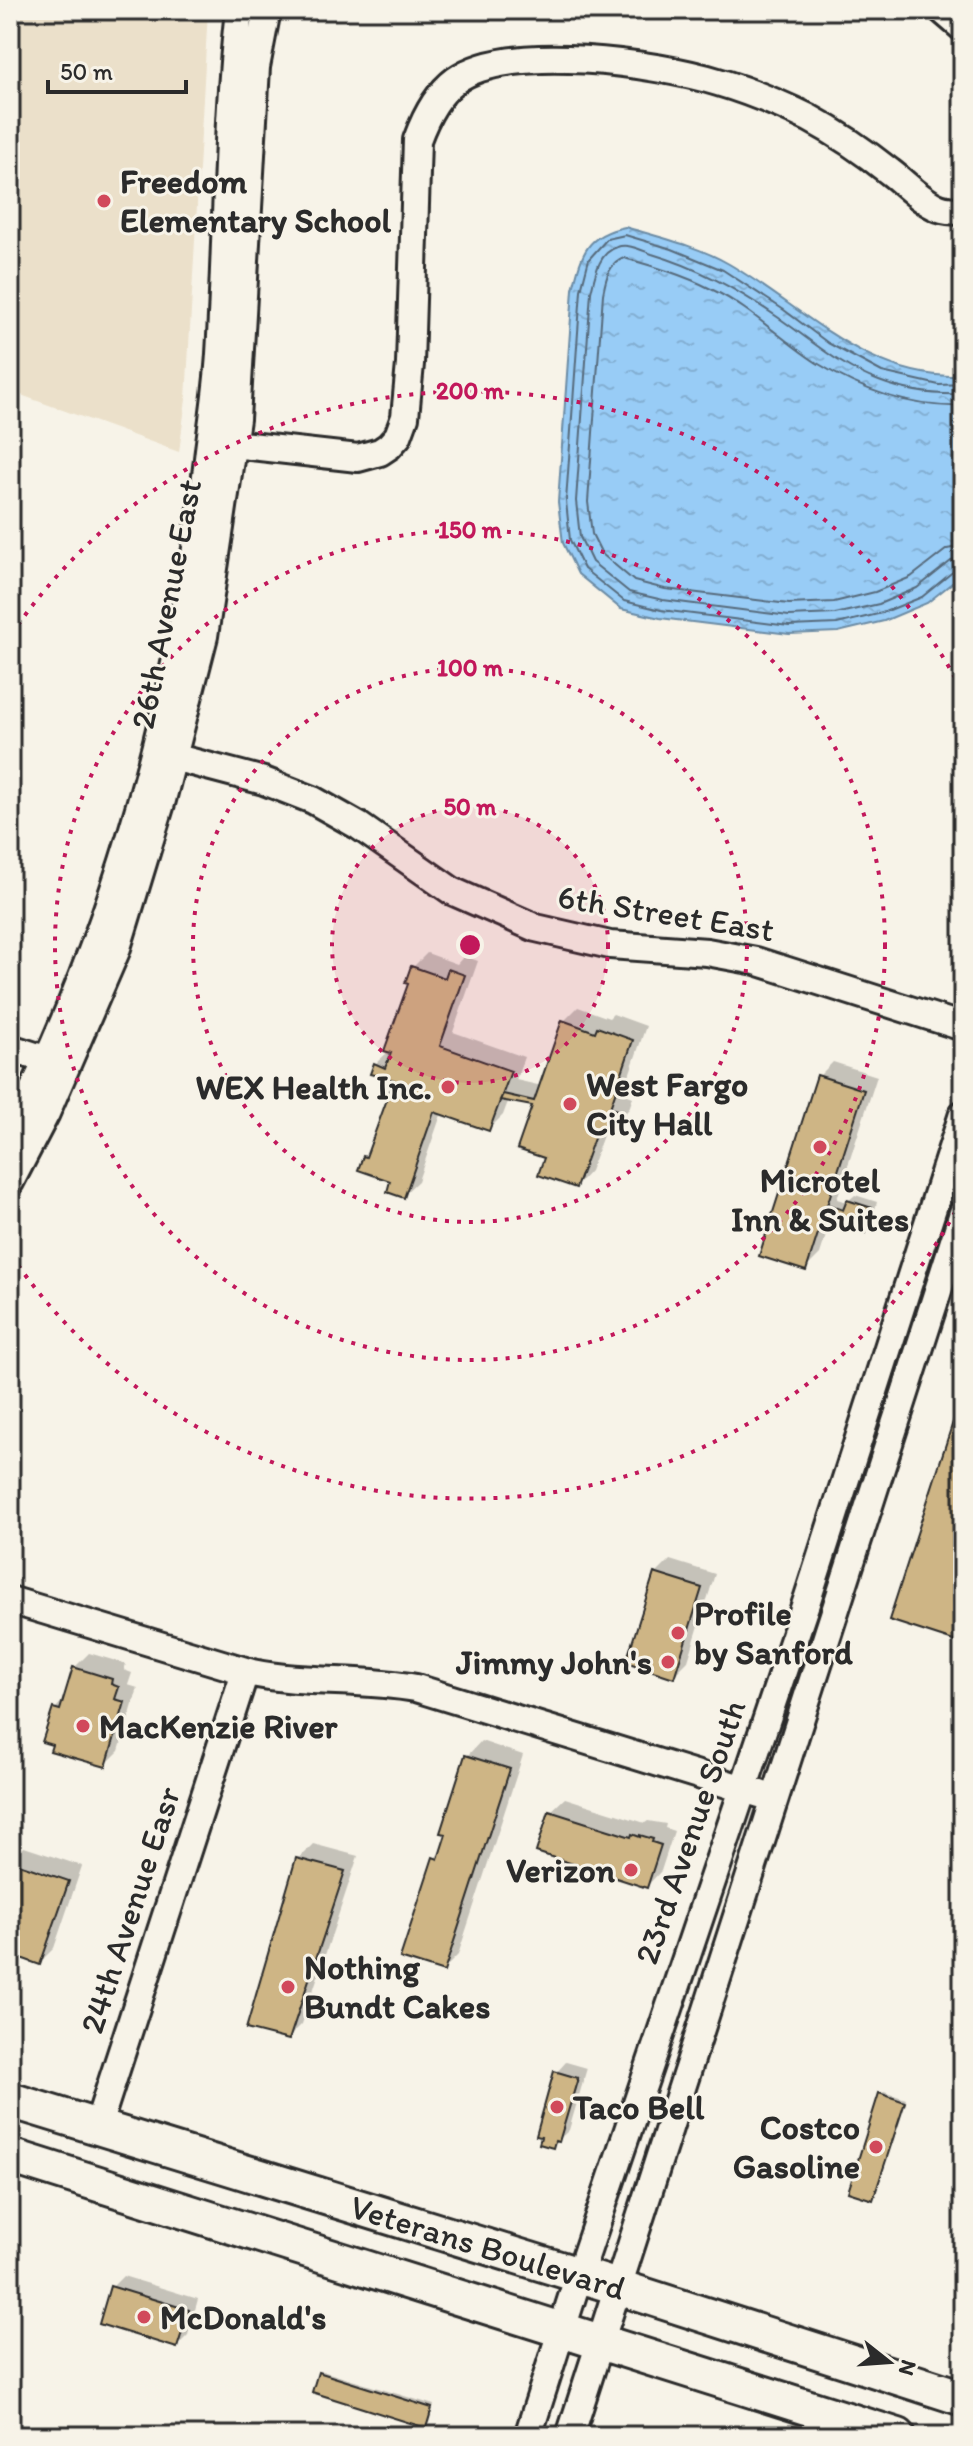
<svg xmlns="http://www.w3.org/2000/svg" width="973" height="2446" font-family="Itim,sans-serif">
<defs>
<pattern id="water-ripples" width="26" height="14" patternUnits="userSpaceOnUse" patternTransform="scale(2)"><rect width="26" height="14" fill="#98ccf6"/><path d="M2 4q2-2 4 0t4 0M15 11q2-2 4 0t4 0" fill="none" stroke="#83afd3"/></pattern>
</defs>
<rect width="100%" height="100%" fill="#f7f3e8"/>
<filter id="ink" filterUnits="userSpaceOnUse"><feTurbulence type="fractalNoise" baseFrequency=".0125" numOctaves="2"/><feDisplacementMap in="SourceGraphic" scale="16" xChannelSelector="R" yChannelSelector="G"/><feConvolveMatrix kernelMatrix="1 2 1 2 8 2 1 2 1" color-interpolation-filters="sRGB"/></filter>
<g filter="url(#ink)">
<!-- built -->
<path fill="#ebe0ca" d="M10,10H208L186,399L179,452L10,391Z"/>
<!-- water -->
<path fill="url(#water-ripples)" stroke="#6c8ca5" stroke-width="2" d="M625,227C659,237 698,246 729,264C806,309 867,380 963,376L962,575L927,603L884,621L838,632L789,634L660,618L621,609L578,574L563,543L558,502L573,289C582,253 586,235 625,227Z"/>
<!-- shadow -->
<path fill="#0003" d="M427,953L457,964L464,956L478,961L453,1032L524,1057L516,1080L542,1086L564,1021L578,1007L609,1018L613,1014L646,1026L623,1093L633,1097L629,1109L607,1131L605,1130L590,1171L576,1186L547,1157L535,1104L509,1099L503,1115L489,1129L442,1112L418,1181L403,1195L393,1180L365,1157L370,1152L396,1078L375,1064L389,1051L411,983L413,967Z
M833,1062L877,1076L837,1199L847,1202L855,1195L877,1202L871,1224L864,1231L845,1214L834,1211L820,1254L805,1269L819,1076Z
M670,1560L715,1574L688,1661L674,1675L656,1574Z
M89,1653L126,1664L124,1670L132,1673L128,1685L138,1688L119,1751L105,1765L55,1709L65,1698L74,1668Z
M481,1741L523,1755L458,1955L443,1970L435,1858L443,1849L467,1756Z
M565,1798L645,1823L648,1821L666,1824L665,1828L674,1831L661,1871L647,1886L550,1812Z
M313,1844L358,1856L302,2024L288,2038L298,1859Z
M24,1847L82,1866L54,1948L40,1962L10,1952V1861Z
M566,2062L587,2068L569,2130L552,2146L556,2073Z
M884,2092L906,2099L873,2197L881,2094Z
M123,2276L198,2299L188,2335L177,2346L112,2287Z
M322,2371L434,2405L429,2423L426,2425L319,2373Z"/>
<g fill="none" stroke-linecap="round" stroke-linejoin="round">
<!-- shore -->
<path stroke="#576b7c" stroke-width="2" d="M963,384L939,385L882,372L828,343L784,310L723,270L672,249L625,235L607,239L589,259L581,290L566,501L570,540L584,569L624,601L661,610L789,626L837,624L882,613L922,597L955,570L963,569
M963,394C936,395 905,391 879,381C840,367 810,339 776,316C736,289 699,268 652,254C641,250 628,243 617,247C598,253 595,276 591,292L576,501L580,537L592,562L629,592L663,600L789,616L835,614L879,604L917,588L951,561L963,559
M963,406C911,408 861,390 817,363C781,340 750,307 711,289C684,275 653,266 624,258C608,264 606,279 603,294L588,502L592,534L602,554L634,581L665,589L789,604L834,602L875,592L911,577L947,549L963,546"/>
</g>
<!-- building -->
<path fill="#ceb585" stroke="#2b2b2b" stroke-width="2" d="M411,966L445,978L448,969L465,975L440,1046L511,1071L489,1131L434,1112L404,1198L387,1192L390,1181L358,1170L363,1156L366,1157L394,1080L370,1074L374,1063L385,1068L391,1053L384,1051L408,984L405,983Z
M562,1020L595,1032L597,1027L633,1040L610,1108L620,1111L615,1126L611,1125L608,1134L597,1130L576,1188L538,1175L544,1158L517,1149L532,1106L500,1100L503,1094L534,1101Z
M817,1075L864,1090L806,1271L759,1256Z
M847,1200L872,1208L865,1233L839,1225L842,1216L825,1210L827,1204L843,1210Z
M963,1391V1644L889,1620Z
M654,1573L702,1588L674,1678L626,1662Z
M73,1667L112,1679L111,1684L119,1687L115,1699L125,1702L106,1767L50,1751L52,1745L42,1742L53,1708L60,1710Z
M465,1755L510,1769L444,1972L400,1958L433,1857L438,1859L446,1834L440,1833Z
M549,1811L631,1837L632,1834L640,1837V1835L653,1839L652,1842L661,1845L647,1888L536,1852Z
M296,1858L345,1871L289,2040L246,2029Z
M10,1861L69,1881L40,1965L10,1954Z
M554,2071L578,2078L559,2142L555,2141L553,2148L539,2144L541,2137L536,2136Z
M879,2093L905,2102L873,2200L848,2192Z
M110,2286L189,2310L177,2348L99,2324Z
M318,2372L432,2408L426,2428L312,2392Z"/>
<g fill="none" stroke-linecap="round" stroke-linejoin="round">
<!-- minor casing -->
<g stroke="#2b2b2b" stroke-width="32">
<path id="minor" d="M942,10L963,28
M214,442L358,458L380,452L389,446L398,436L405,417L410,364L417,140C425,118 437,94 456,80C508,41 659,64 718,82C749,91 780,104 809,118C837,133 865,152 890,172C905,183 921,201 939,208C947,211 955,211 963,211
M159,757H173L264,781L313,800L359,826L452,891L536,928L610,945L707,952L756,961L963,1027
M10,1048L60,1064
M10,1137C119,925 183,687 209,450C213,418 218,386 220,354C227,239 226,125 239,10
M10,1182L46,1113L116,951L162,800L204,636L236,419L256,67L267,10
M10,1600L252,1673C306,1684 361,1678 416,1688L760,1794
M98,2125L245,1672
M528,2436L579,2275L808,1597L963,1114
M570,2436L963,1213"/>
</g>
<!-- major casing -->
<g stroke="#2b2b2b" stroke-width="40">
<g id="major">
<path id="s1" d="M10,2100L618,2287L963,2398"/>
<path d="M10,2156L898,2436"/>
</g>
</g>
<!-- minor -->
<use href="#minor" stroke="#f7f3e8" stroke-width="26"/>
<!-- major -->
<use href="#major" stroke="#f7f3e8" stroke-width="34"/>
</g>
</g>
<!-- distance rings -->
<circle cx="470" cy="945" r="138" fill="#c2185b" fill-opacity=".12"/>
<g fill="none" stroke="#c2185b" stroke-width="4" stroke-dasharray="4 8">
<circle cx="470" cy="945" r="138"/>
<circle cx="470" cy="945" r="277"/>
<circle cx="470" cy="945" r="415"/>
<path d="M961 1201A554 554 0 0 1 11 1255M11 635A554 554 0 0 1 961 689"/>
</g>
<!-- markers -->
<g fill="#d1495b" stroke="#f7f3e8" stroke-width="3">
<circle cx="104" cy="201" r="8"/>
<circle cx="448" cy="1087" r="8"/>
<circle cx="570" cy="1104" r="8"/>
<circle cx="820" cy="1147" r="8"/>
<circle cx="678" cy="1633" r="8"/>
<circle cx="668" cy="1662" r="8"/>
<circle cx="83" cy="1726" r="8"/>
<circle cx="631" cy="1870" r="8"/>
<circle cx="288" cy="1987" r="8"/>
<circle cx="557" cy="2107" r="8"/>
<circle cx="876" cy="2147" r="8"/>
<circle cx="144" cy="2317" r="8"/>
</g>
<g text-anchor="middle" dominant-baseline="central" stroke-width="6" stroke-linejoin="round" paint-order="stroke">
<!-- poi labels -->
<g font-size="34" font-weight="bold" fill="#2b2b2b" stroke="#f7f3e8" text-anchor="start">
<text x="120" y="181">Freedom<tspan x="120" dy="39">Elementary School</tspan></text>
<text x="586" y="1084">West Fargo<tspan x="586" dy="39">City Hall</tspan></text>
<text x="432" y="1087" text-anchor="end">WEX Health Inc.</text>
<text x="820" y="1180" text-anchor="middle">Microtel<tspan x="820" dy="39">Inn &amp; Suites</tspan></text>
<text x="694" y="1613">Profile<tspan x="694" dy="39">by Sanford</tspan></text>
<text x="652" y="1662" text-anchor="end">Jimmy John's</text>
<text x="99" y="1726">MacKenzie River</text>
<text x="615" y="1870" text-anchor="end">Verizon</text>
<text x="304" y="1967">Nothing<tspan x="304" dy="39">Bundt Cakes</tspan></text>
<text x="573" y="2107">Taco Bell</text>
<text x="860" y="2127" text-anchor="end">Costco<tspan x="860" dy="39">Gasoline</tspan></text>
<text x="160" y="2317">McDonald's</text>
</g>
<!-- street labels -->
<g font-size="34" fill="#2b2b2b" stroke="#f7f3e8">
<text transform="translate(166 604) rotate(-79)">26th Avenue East</text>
<text transform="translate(666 913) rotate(9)">6th Street East</text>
<text transform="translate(690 1832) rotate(-71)">23rd Avenue South</text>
<text transform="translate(130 1910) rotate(-72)">24th Avenue Easr</text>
<text stroke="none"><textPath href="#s1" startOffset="500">Veterans Boulevard</textPath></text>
</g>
</g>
<circle cx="470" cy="945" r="12" fill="#c2185b" stroke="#f7f3e8" stroke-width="4"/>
<g font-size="24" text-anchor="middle" font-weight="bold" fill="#c2185b" stroke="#f7f3e8" stroke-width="6" stroke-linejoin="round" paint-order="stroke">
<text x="470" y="399">200 m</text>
<text x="470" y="538">150 m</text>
<text x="470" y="676">100 m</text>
<text x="470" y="815">50 m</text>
</g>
<!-- margin -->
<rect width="973" height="2446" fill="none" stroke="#f7f3e8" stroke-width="40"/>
<rect x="20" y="20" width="933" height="2406" fill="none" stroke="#2b2b2b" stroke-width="3" filter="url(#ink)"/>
<!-- north arrow -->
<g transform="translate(889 2362) rotate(107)" stroke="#f7f3e8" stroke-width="6" paint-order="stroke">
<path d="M0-6L14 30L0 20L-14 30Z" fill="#2b2b2b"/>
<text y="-12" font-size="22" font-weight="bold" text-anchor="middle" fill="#2b2b2b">N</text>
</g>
<!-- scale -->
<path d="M48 80v12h138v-12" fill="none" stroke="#2b2b2b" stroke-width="4"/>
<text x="60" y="80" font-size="24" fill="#2b2b2b" stroke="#f7f3e8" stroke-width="6" paint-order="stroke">50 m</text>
</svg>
